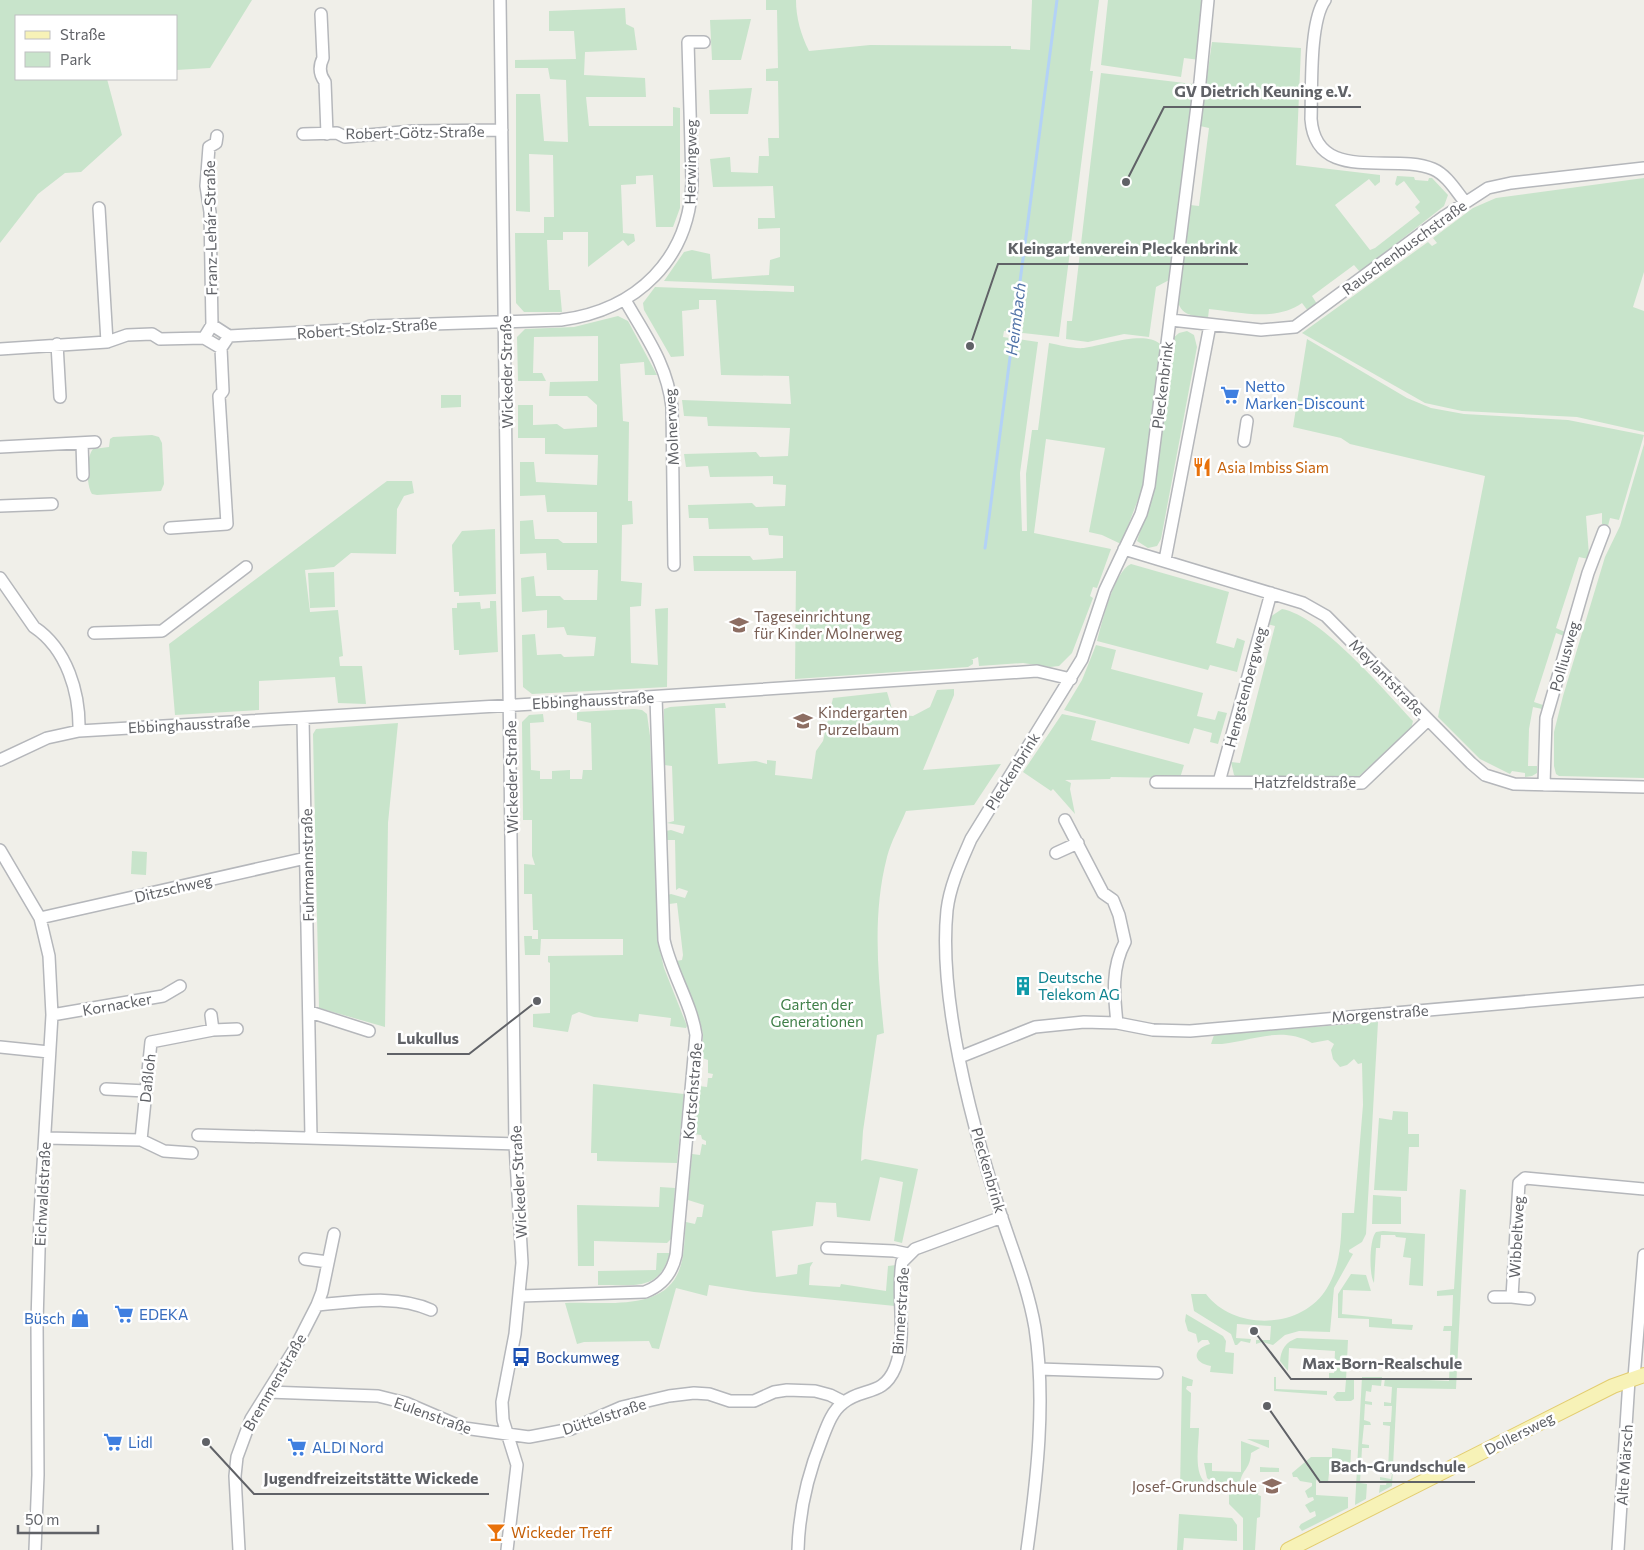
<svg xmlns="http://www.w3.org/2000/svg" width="1644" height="1550" font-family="Commissioner,sans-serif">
<rect width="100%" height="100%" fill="#f0efe9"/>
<!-- green -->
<path fill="#c8e4cb" d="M0,0H252L210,68L176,70V16H16V79H107L122,135L81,172L65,173L38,194L0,243Z
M766,0H796C796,18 801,35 809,51L870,45L1011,46V49L1030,50L1032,0H1099L1090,71H1093L1059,337L1004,331L1003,337L1038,342L1020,473L1022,531H1027L1026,474L1032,430H1038L1049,343C1060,345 1073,349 1084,348C1102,346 1144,330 1160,344L1161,351L1144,484L1121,544L1102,535L1089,532L1105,448L1046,439L1034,533L1111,549L1097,588L1093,587L1090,596L1093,598L1072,653L1059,666L1050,667L1023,663L979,666L978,657L971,660H973V664L968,667L795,679L796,571H694L693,556H750L753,560L783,558V536L769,535L768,528L709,529L708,518H689L688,505L752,503L756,507L785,506L786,485L773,484V476L710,477L708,466L686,467L684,454L756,452L760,457L788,456L790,428L708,426L707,417L684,416L682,400L791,404L789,376L721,375L716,300H699V309L682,311L684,356L671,357L644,310L643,303L655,287L794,292V286L664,281L684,252L692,250L710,254L712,279L769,275L770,260L780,257V228L758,229V218H775L773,186L713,187L710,159L730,157L731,172L758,173L759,156H769L768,138H779L778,81H766V69L778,68L777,10H766Z
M1108,0H1205L1200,60L1184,58L1181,77L1101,65Z
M625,8L626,24L634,28L637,50L585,52L584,75L645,78L646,97H586L589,126H673V107L680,108V208L673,227H656L653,175L636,176V184L621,185L623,233L634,234L635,241L628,246L623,240L588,267V232H563V240H547L549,290H560L562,312H524L516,303L515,233H544V217H554L553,155L529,154L530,212L516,211V94H540L544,141L568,142L566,80L550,79L548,68H515V60L576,59L574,31H549V11Z
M751,19L741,60H712L710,20Z
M1212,42L1301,48L1296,165L1380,175V182L1375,186L1369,179L1335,205L1370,250L1375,248L1420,213L1415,207L1420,202L1404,181L1397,186L1395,184L1397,176L1414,177L1415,180L1428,181L1429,178H1432L1448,195L1444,206L1360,272L1354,265L1312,296L1317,304L1308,311L1302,303C1275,322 1240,312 1209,309L1208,318C1193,316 1180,316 1177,298L1190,205L1199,206L1209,128L1200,126Z
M1101,73L1193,84L1195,87L1171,279L1156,287L1149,337L1124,334L1088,342L1066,339L1067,321H1072Z
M752,88L748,114H710L709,90Z
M1644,178V272L1633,307L1644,311V432L1577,417L1462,411L1425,403L1302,333L1428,242L1432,246L1437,243L1433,238L1473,208L1496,198Z
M618,316L628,321L657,375H645L644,362L620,364L623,421L629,422L628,501H632L633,524L622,525L621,581L642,583L641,606L630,607L631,663L658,665L655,609L668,608L667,687L532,694L523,687L522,635L535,634L537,655L561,654L564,657L594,656L596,637L567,635L564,627L547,628V610L522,612L521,578L534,576L536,596H560L564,600H597L598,570H547L546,553L520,554V521L533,520L535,539H558L563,543H597V512H547L545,495L520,496V462H534L536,482L597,485L598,455L545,454V438H518V405H533V425L557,424L564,429L597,427V405L587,396H549L550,382L598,381V336L534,337L533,373H542L546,381H518L517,337L525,329L574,327Z
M1187,331L1194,335L1197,347L1161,539L1157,546L1148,548L1137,541L1153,493L1172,339L1179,333Z
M1307,339L1407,398L1431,408L1464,414L1568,420L1644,435L1619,520L1610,518L1608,526L1602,524V513L1586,516L1589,555L1588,559L1579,557L1556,628L1565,632L1564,636L1556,633L1534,702L1543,705L1542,709L1533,707L1529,729L1528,766H1537V773L1532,776L1525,777V773L1512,771L1510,774L1480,759L1438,717L1485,476L1350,444L1341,438L1293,427Z
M441,395H461V407L441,408Z
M152,435L159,437L162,443L164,484L161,491L97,495L92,494C86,485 86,457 93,449L109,447L110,439L113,437Z
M1644,444V778L1559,776L1556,774L1554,766V732L1563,696L1605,557L1620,526Z
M387,481H412L414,493L404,496L397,509L396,554L351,553L334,567L305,570L310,612L338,610L343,656L339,657L340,666H362L366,704L338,703L335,677L259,681V710L175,715L169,644Z
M495,529L496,594L459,596V592H454L452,545L462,531Z
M1131,564L1229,592L1216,643L1234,648L1237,638L1245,641L1237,672L1210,665L1208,670L1097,641C1102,623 1114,571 1131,564Z
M334,572L335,607L310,608L308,573Z
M490,601H496L498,652L459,655V650H454L452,608H457V603L480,602L481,609L490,608Z
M1282,609C1321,616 1384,690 1413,721L1411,729L1358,777L1349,779L1238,778L1234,775L1231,762L1240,763L1275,626L1267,624L1270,617Z
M1096,645L1116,650L1111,669L1203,693L1197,716L1215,720L1218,711L1227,713L1218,744L1210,742L1212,733L1194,728L1189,744L1064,710L1082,680Z
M954,689V695L923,770L1001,764L974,805L906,811C900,826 891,841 887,857C872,915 878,975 884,1033L877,1035L863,1131L861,1161L865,1159L918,1169L902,1243L894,1241L903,1182L880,1177L870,1221L837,1217L836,1203L816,1202L813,1226L772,1231L776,1277L797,1274L798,1265L813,1262L810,1267L809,1285L840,1287L841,1284L886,1291L888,1266L896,1265L895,1306L754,1292L709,1285L707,1296L676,1288L659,1349L652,1348L649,1341L584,1342L577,1344L565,1303C599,1301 659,1312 677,1275C685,1260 684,1239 686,1222L695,1224L697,1217H702L704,1205L688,1200L692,1154L700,1155L702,1144L706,1145V1141L702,1139L701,1135L694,1134L699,1086L707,1087L708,1078H712L713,1074L708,1073V1060L702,1058L703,1034L700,1022L676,961L682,960L683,955L677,903L669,904L668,895L671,894L685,898L688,891L679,888L676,890L675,840H666V831L671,830L683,834L685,826L667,823L674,821L672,766L664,765V709L670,707L725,703L726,708H715L718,764L756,761L767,764V760L776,761L775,775L812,779L816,751L823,741L833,698L887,692L892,709L899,715L913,716L930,707L937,690Z
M634,709L642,710L647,714L650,736L658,942L664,968L687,1026L686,1028L670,1026L671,1018L639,1014L638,1022L594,1017L579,1012L572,1015L568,1032L533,1027V1014L550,1013V963L548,962V956L623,955V939H541L540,955H525L524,936H532V939H538V930H533L532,894H524V864L535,865L532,856V820H523L522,722L529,715L543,714L544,722L530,723L531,770L540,771V779H552V771L570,770V779H582L583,770H592L591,723L577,720V712Z
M1062,714L1096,721L1091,740L1184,765L1180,778L1111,777L1110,779L1065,780L1071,783L1070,789L1075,814L1053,789L1051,791L1023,772Z
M398,723L388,823L385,1027L319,1008L313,734L316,729Z
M132,851L147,852L146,875L131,874Z
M1378,1022L1366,1234L1362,1242L1349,1250V1252L1353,1254L1334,1288L1330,1332L1299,1331L1285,1335L1273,1345L1262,1342L1256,1344V1340H1270L1271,1326L1237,1324L1236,1338L1251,1339L1250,1343L1241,1341L1237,1345H1235L1231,1334L1194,1311L1191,1294H1206C1234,1331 1302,1330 1327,1288C1341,1265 1341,1240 1342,1213H1354L1363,1105L1362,1063L1358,1064L1354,1059L1347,1065L1340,1067L1333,1059L1331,1050L1334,1044L1328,1040L1312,1043C1277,1023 1243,1046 1211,1044L1214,1035Z
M593,1084L684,1094L677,1163L597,1161V1153H591Z
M1393,1111L1408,1112V1134H1419V1147H1409L1407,1191L1374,1190L1379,1118L1392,1120Z
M660,1187L675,1188L671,1239L667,1243L594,1241V1266H578L577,1205L659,1207Z
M1460,1189L1466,1190L1456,1389L1397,1388L1392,1486L1379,1493L1380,1485H1386L1387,1481L1380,1480V1477L1391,1479L1392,1474L1380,1472V1470H1388L1390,1426L1383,1425V1422H1391L1392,1406H1384V1402L1391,1403L1392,1387L1384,1386L1385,1378L1449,1381L1451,1331H1443L1444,1326H1452L1453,1295L1437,1296V1291L1454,1289Z
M1373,1195L1401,1197V1224H1372Z
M1383,1231L1425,1234L1423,1286L1409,1285L1411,1258L1403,1257L1406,1238L1396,1237L1395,1235H1381L1380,1248H1376L1374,1283C1369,1275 1369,1240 1376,1232Z
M657,1253H670C659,1293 633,1284 598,1285V1271L656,1270Z
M1351,1274L1366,1275L1371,1291L1343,1290L1342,1314L1392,1319V1324L1413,1325L1412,1330L1369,1327V1319L1338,1318V1294Z
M1186,1314L1223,1336L1226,1341L1225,1352L1234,1353L1233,1374L1210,1372L1211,1366C1192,1363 1192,1349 1210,1344L1208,1340H1202L1198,1343L1196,1334L1188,1331L1185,1321Z
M1297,1338L1348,1340L1346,1380H1354V1399L1351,1401H1336L1333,1397L1337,1392H1345L1346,1380L1329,1379V1373H1334L1335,1351L1289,1348L1288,1371L1280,1361C1281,1349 1286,1342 1297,1338Z
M1182,1376L1193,1380L1192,1386H1187L1186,1389L1191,1393L1190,1428H1199C1199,1446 1192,1476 1209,1486L1259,1489L1258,1495L1261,1496L1260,1517L1257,1518L1255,1550H1243V1518L1229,1504V1493L1180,1491Z
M1274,1377H1276V1389L1327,1391V1395L1274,1391Z
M1362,1377H1382L1381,1386L1372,1385L1371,1392L1366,1391L1365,1401L1372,1402V1405L1365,1404L1364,1420L1370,1422L1371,1425H1364L1362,1444L1369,1445V1448H1362L1360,1483L1367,1484L1366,1499L1355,1505Z
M1247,1439L1269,1440V1448Z
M1241,1441L1260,1448L1251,1453C1250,1470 1242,1469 1240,1483L1212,1482L1207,1478L1204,1463H1212V1471L1241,1472Z
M1332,1448L1351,1450L1350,1474L1329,1473L1328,1483L1316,1480V1495L1348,1497V1508L1302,1531L1299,1527L1301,1524L1316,1516L1315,1511L1310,1513L1305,1505L1314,1500L1313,1497L1308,1498L1305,1491L1312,1486V1483L1300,1481L1297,1477H1293L1292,1473L1311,1457H1332Z
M1260,1467L1279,1468V1472H1260Z
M1179,1514L1232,1518L1237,1525V1541L1184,1538L1183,1550H1177Z"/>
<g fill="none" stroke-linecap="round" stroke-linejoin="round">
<!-- stream -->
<path stroke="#b3d2f6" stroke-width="3" d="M985,548L1057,0"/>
<!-- minor casing -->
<g stroke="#b5b7bb" stroke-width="14">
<path id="minor" d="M500,0L515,1144L522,1263L515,1334L502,1402L503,1420L517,1465L507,1550
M1325,0C1309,22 1312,90 1311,119C1316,185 1393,152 1433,169C1447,175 1456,191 1465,202
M321,14L323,58C319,66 319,74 325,82L327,134
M303,134L337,133L345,137L413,131L502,130
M99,208L107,342
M625,300C646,337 667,364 672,407L674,565
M1171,320L1261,330L1295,327L1445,216L1488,188L1511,183L1644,168
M212,325L210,212L206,186L209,147L216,143L217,136
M204,338L212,325L229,336L364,329L370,326L561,320C637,310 690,259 692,181L688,42H704
M57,344L60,397
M0,349L107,342L127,335L152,334L160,339L204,338L221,348L229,336
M1244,441L1247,421
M82,443L83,475
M0,447L95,442
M0,506L52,504
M170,528L227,524L219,396L223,391L221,348
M1124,549L1303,603L1326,616L1471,763L1485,775L1514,784L1644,787
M1165,560L1210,325
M0,578L34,627C67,649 80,693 79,731
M94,633L162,631L246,567
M303,718L311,1137
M0,760L47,738L79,731L616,699L1037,671L1071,679
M1156,782L1362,783L1428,720
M1219,782L1271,593
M1544,785L1546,718L1588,573L1604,531
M0,850L40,918L49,956L52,1015L40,1215L37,1323L38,1475L35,1550
M1056,853L1078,843
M40,918L306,858
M310,1012L369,1031
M52,1015L163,996L180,986
M211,1015L213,1030
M1117,1023L1153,1030L1190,1031L1644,991
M0,1047L49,1052
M960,1057L1035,1027L1084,1022L1117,1023C1114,995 1111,968 1125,942L1119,915L1113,900L1103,893L1065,820
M106,1089L146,1091
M198,1135L515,1144
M45,1138L141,1140L164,1151L192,1153
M141,1140L151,1042L213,1030L237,1029
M827,1248L894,1251L908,1254
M305,1259L328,1262
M520,1296L645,1292C663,1285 672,1273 676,1255L696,1035C691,1002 671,973 664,940L656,697
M1494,1297H1512
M1529,1299L1512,1297L1519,1183L1525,1178L1644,1189
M317,1305C354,1302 396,1294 431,1310
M1039,1369L1157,1373
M1634,1378L1644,1255
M268,1392L378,1396L406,1403L464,1428L529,1437L571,1429L622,1407L669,1396L694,1393L709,1394L730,1401H754L774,1392L787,1390L815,1391L830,1395L844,1402
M239,1550L235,1476L237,1457L251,1419L294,1350L317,1305L322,1292L334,1234
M798,1550C799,1510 807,1476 822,1439C827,1426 832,1411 843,1403C862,1387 883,1397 895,1368C908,1335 896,1296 902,1262L915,1249L1002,1217
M1027,1550C1037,1478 1046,1401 1035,1328C1028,1287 1012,1249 999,1209C972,1124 938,999 947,910C950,885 961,862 971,839L1082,659L1105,590L1141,514L1149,486L1200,82L1208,0
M1618,1550L1629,1380"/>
</g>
<!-- major casing -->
<g stroke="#e3cd6f" stroke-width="16">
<path id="major" d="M1288,1550L1613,1386L1644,1375"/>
</g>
<!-- minor -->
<use href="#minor" stroke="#fff" stroke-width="11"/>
<!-- major -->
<use href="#major" stroke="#f7f2b7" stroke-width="14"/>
</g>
<!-- icons -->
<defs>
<g id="supermarket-bare" transform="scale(1.5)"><path d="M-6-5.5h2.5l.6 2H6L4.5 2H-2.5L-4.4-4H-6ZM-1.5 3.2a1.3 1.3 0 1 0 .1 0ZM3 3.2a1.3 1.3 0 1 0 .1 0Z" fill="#3f7fe0" stroke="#fff" stroke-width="2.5" paint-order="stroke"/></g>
<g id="restaurant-bare" transform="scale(1.5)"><path d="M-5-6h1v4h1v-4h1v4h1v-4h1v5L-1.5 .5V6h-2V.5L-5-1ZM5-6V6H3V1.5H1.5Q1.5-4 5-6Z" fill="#e8710a" stroke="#fff" stroke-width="2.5" paint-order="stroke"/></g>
<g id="school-bare" transform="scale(1.5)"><path d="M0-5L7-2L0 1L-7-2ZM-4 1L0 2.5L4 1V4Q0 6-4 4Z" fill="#8d6e63" stroke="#fff" stroke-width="2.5" paint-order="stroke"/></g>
<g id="building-bare" transform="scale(1.5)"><path d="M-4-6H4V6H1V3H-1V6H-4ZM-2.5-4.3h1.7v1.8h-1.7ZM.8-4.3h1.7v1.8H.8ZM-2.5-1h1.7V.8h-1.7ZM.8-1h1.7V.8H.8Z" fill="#0f9aa8" stroke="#fff" stroke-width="2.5" paint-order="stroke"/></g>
<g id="shop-bare" transform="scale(1.5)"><path d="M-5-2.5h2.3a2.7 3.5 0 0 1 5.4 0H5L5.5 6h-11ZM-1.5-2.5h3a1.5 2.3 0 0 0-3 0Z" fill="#3f7fe0" stroke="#fff" stroke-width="2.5" paint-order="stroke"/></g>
<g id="bus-bare" transform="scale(1.5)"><path d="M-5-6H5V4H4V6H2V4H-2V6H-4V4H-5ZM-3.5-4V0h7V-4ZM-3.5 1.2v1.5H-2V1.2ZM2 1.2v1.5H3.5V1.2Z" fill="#1a4fb4" stroke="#fff" stroke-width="2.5" paint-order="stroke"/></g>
<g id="bar-bare" transform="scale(1.5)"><path d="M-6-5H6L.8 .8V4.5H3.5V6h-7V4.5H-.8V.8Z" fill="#e8710a" stroke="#fff" stroke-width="2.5" paint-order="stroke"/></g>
</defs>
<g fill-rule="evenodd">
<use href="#supermarket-bare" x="1230" y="395"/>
<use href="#restaurant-bare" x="1202" y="467"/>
<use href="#school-bare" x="739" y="625"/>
<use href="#school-bare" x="803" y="721"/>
<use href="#building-bare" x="1023" y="986"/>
<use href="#supermarket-bare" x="124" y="1314"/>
<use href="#shop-bare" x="80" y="1318"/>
<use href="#bus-bare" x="521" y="1357"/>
<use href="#supermarket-bare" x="113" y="1442"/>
<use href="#supermarket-bare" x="297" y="1447"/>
<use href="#school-bare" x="1272" y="1486"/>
<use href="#bar-bare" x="496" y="1532"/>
</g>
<g text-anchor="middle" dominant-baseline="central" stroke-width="5" stroke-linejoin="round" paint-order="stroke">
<!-- street labels -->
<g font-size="15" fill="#606267" stroke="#fff">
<text transform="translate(415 132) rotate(-1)">Robert-Götz-Straße</text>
<text transform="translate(690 162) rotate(-89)">Herwingweg</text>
<text transform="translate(210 228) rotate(-91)">Franz-Lehár-Straße</text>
<text transform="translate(1404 247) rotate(-36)">Rauschenbuschstraße</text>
<text transform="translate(367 328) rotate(-4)">Robert-Stolz-Straße</text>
<text transform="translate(506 372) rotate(-91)">Wickeder Straße</text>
<text transform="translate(1162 385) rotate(-83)">Pleckenbrink</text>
<text transform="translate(671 427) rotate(-93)">Molnerweg</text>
<text transform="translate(1564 656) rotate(-74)">Polliusweg</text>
<text transform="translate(1387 677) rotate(46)">Meylantstraße</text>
<text transform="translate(1245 687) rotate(-75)">Hengstenbergweg</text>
<text transform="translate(593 700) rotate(-3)">Ebbinghausstraße</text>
<text transform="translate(189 724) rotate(-3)">Ebbinghausstraße</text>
<text transform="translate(1012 771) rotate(-58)">Pleckenbrink</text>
<text transform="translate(511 777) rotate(-91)">Wickeder Straße</text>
<text x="1305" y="782">Hatzfeldstraße</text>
<text transform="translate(307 865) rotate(-91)">Fuhrmannstraße</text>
<text transform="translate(173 888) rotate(-13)">Ditzschweg</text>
<text transform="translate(117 1004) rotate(-10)">Kornacker</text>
<text transform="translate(1380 1013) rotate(-4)">Morgenstraße</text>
<text transform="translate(147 1078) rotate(-84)">Daßloh</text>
<text transform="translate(692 1091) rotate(-85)">Kortschstraße</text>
<text transform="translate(989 1170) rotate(74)">Pleckenbrink</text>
<text transform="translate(518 1182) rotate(-93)">Wickeder Straße</text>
<text transform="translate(42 1194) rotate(-87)">Eichwaldstraße</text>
<text transform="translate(1516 1237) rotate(-87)">Wibbeltweg</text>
<text transform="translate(900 1311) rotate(-86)">Binnerstraße</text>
<text transform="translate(274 1382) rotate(-60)">Bremmenstraße</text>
<text transform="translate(433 1415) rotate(20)">Eulenstraße</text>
<text transform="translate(604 1416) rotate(-18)">Düttelstraße</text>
<text transform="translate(1519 1433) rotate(-27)">Dollersweg</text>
<text transform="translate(1624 1465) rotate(-86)">Alte Märsch</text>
</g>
<!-- shop labels -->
<g font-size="15" fill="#366cbe" stroke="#fff" text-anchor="start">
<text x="1245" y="386">Netto<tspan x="1245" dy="17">Marken-Discount</tspan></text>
<text x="139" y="1314">EDEKA</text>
<text x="65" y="1318" text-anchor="end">Büsch</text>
<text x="128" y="1442">Lidl</text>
<text x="312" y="1447">ALDI Nord</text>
</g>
<!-- food labels -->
<g font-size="15" fill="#c56008" stroke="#fff" text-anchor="start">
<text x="1217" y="467">Asia Imbiss Siam</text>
<text x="511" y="1532">Wickeder Treff</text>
</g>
<!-- education labels -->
<g font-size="15" fill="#785e54" stroke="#fff" text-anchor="start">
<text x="754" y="616">Tageseinrichtung<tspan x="754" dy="17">für Kinder Molnerweg</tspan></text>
<text x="818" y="712">Kindergarten<tspan x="818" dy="17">Purzelbaum</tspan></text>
<text x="1257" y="1486" text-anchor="end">Josef-Grundschule</text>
</g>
<!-- culture labels -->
<g font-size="15" fill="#0d838f" stroke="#fff" text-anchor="start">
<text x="1038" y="977">Deutsche<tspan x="1038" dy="17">Telekom AG</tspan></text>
</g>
<!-- park labels -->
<g font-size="15" fill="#3f7f48" stroke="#fff">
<text x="817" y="1004">Garten der<tspan x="817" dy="17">Generationen</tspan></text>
</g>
<!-- transit labels -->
<g font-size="15" fill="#164399" stroke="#fff" text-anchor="start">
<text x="536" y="1357">Bockumweg</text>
</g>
<!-- water labels -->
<g font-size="16" font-style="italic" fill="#5072a7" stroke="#fff">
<text transform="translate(1015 319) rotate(-83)">Heimbach</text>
</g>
</g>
<!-- callouts -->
<path fill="none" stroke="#606267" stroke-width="2" d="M1126 182L1164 107H1361M970 346L998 264H1248M537 1001L469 1054H387M1254 1331L1291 1379H1472M1267 1406L1320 1482H1475M206 1442L254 1494H489"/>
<g fill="#606267" stroke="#fff" stroke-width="2">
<circle cx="1126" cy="182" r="5"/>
<circle cx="970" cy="346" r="5"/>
<circle cx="537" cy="1001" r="5"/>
<circle cx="1254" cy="1331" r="5"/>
<circle cx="1267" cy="1406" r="5"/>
<circle cx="206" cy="1442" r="5"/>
</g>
<g font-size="16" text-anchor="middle" font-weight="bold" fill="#606267" stroke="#fff" stroke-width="5" stroke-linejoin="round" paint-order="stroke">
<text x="1263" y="97">GV Dietrich Keuning e.V.</text>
<text x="1123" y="254">Kleingartenverein Pleckenbrink</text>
<text x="428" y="1044">Lukullus</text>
<text x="1382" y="1369">Max-Born-Realschule</text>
<text x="1398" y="1472">Bach-Grundschule</text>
<text x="371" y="1484">Jugendfreizeitstätte Wickede</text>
</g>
<!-- legend -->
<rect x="15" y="15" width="162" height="65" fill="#ffffff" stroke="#bfc0c2"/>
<rect x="25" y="31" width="25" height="8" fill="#f7f2b7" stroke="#bfc0c2"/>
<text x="60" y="40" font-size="15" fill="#606267">Straße</text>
<rect x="25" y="52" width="25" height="15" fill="#c8e4cb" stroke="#bfc0c2"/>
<text x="60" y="65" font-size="15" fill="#606267">Park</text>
<!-- scale -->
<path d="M18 1525v8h80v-8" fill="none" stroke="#606267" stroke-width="2.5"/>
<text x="25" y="1525" font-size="15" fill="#606267" stroke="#ffffff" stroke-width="4" paint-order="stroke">50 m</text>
</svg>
